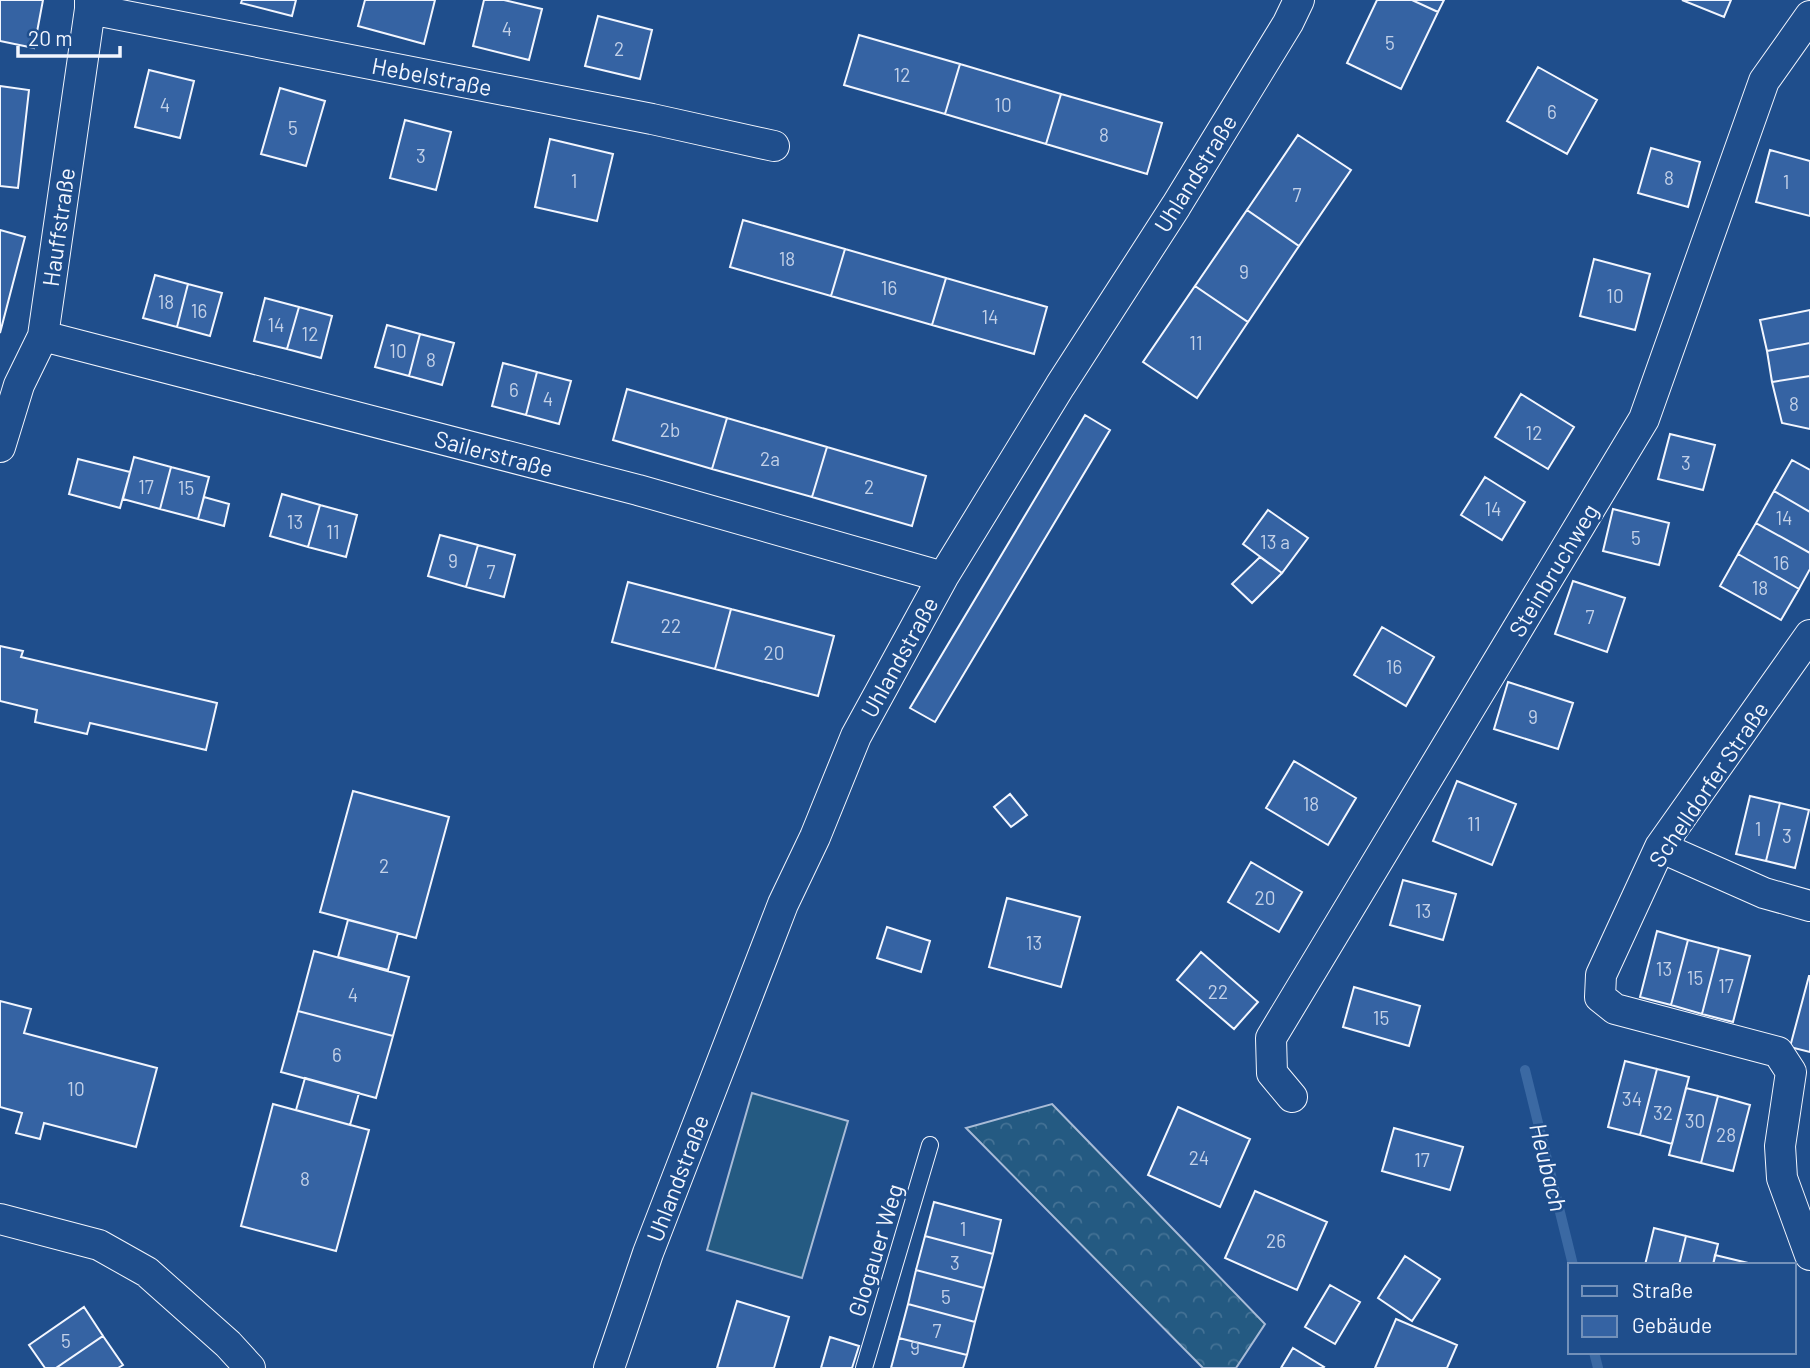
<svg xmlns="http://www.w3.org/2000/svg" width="1810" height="1368" font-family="Barlow,sans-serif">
<defs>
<pattern id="forest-crowns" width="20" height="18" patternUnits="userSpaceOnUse" patternTransform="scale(1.75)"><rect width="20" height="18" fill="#245a82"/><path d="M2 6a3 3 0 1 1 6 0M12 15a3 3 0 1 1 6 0" fill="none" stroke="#447295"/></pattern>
</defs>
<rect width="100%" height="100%" fill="#1f4e8c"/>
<!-- forest -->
<path fill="url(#forest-crowns)" stroke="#a8bbd7" stroke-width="2" d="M1052,1104L1265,1324L1236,1368H1203L966,1128Z"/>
<!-- garden -->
<path fill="#245a82" stroke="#a8bbd7" stroke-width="2" d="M752,1093L848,1121L802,1278L707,1250Z"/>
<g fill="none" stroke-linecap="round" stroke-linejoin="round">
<!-- stream -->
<path stroke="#3b69a3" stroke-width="10" d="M1525,1070L1573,1265
M1594,1352L1598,1368"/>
</g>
<!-- building -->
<path fill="#3563a3" stroke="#f2f6ff" stroke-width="2" d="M0,0H43L34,48L0,41Z
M242,0H296L292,16L241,3Z
M365,0H435L424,44L358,26Z
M484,0H504L542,9L529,60L473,46Z
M1377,0H1412L1438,12L1401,89L1347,63Z
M1412,0H1444L1438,12Z
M1682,0H1731L1724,17Z
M598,16L652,30L640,79L585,66Z
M859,35L960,64L945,114L844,85Z
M960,64L1061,94L1046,144L945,114Z
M1538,67L1597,100L1567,154L1507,121Z
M149,70L194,81L180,138L135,127Z
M0,86L29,90L18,188L0,186Z
M280,88L325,101L306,166L261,154Z
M1061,94L1162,123L1147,174L1046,144Z
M405,120L451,132L436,190L390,178Z
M1298,135L1351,170L1299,246L1247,210Z
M550,139L613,154L597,221L535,207Z
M1651,148L1700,162L1688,207L1638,193Z
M1770,150L1810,161V216L1756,202Z
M1247,210L1299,246L1248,322L1195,286Z
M743,220L845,249L831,296L730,267Z
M0,230L25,237L0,333Z
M845,249L946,278L932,325L831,296Z
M1594,259L1650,274L1635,330L1580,316Z
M155,275L188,284L177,327L143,318Z
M946,278L1047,307L1034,354L932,325Z
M188,284L222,293L210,336L177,327Z
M1195,286L1248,322L1197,398L1143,362Z
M265,298L299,307L287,349L254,341Z
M299,307L332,316L321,358L287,349Z
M1810,310V343L1767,351L1760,320Z
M387,325L420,334L409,376L375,367Z
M420,334L454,343L442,385L409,376Z
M1810,343V376L1772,382L1767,351Z
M503,363L537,372L526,415L492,406Z
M537,372L571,381L559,424L526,415Z
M1810,376V429L1782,423L1772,382Z
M627,389L727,418L712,469L613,440Z
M1521,394L1574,427L1548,469L1495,437Z
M1085,415L1110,430L935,722L910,708Z
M727,418L827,447L812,497L712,469Z
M1670,434L1715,445L1703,490L1658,479Z
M827,447L926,476L912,526L812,497Z
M134,457L171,467L160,509L123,499Z
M78,459L130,472L120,508L69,494Z
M1792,460L1810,470V512L1774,491Z
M171,467L209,477L198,519L160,509Z
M1485,477L1525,502L1502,540L1461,515Z
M1774,491L1810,512V553L1756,523Z
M282,494L320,505L308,547L270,536Z
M204,497L229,504L224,526L198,519Z
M320,505L357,515L346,557L308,547Z
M1613,509L1669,523L1659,565L1603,551Z
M1268,510L1308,538L1282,573L1243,544Z
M1756,523L1810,553V569L1799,589L1738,554Z
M440,535L478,545L466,587L428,576Z
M478,545L515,555L504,597L466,587Z
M1738,554L1799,589L1781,620L1720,586Z
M1260,557L1282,573L1252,603L1232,584Z
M1573,581L1625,598L1607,652L1555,634Z
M628,582L731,609L715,669L612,642Z
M731,609L834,636L818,696L715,669Z
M1382,627L1434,657L1406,706L1354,675Z
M0,646L23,651L21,657L217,703L206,750L90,723L87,734L35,722L37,710L0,701Z
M1508,682L1573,703L1558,749L1494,729Z
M1294,761L1356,798L1328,845L1266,808Z
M1457,781L1516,804L1492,865L1433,841Z
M353,791L449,817L416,938L320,912Z
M1010,794L1027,815L1011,827L994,807Z
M1750,796L1780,803L1766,861L1736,854Z
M1780,803L1809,810L1795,868L1766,861Z
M1251,862L1302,892L1279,932L1228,902Z
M1403,880L1456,894L1443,940L1390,925Z
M1007,898L1080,917L1061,987L989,967Z
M348,920L398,933L388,970L338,957Z
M887,927L930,941L921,972L877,958Z
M1657,931L1688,940L1671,1005L1640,997Z
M1688,940L1719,948L1702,1014L1671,1005Z
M1719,948L1750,956L1733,1022L1702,1014Z
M314,951L409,977L393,1036L298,1011Z
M1201,952L1258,1002L1234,1029L1177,980Z
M1809,976H1810V1052L1790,1047Z
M1354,987L1420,1006L1409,1046L1343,1027Z
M0,1001L31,1009L24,1033L157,1068L136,1147L44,1123L40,1139L16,1133L22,1113L0,1107Z
M298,1011L393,1036L376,1098L281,1072Z
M1625,1061L1657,1069L1640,1135L1608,1127Z
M1657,1069L1689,1077L1672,1144L1640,1135Z
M305,1078L359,1093L350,1125L296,1110Z
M1686,1088L1718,1096L1701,1163L1669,1155Z
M1718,1096L1750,1105L1733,1171L1701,1163Z
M273,1104L369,1130L336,1251L241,1226Z
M1178,1107L1250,1139L1220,1207L1148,1175Z
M1394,1128L1463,1147L1450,1190L1382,1171Z
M1255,1191L1327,1222L1297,1290L1225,1258Z
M934,1202L1001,1220L993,1254L925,1236Z
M1654,1228L1686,1236L1679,1265H1645Z
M925,1236L993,1254L984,1288L916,1270Z
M1686,1236L1718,1244L1713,1265H1679Z
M1715,1255L1748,1263L1747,1265H1713Z
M1405,1256L1440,1279L1412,1321L1378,1298Z
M916,1270L984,1288L975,1322L908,1304Z
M1330,1285L1360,1302L1335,1344L1305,1327Z
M737,1301L789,1317L774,1368H717Z
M908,1304L975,1322L967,1355L899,1338Z
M84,1307L103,1336L56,1368H45L29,1345Z
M1396,1319L1457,1345L1447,1368H1375Z
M103,1336L123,1365L118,1368H56Z
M830,1337L859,1346L852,1368H821Z
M899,1338L967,1355L963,1368H891Z
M1293,1348L1324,1367L1323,1368H1281Z"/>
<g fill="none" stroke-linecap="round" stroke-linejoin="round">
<!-- lane casing -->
<g stroke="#f2f6ff" stroke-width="18">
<path id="lane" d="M864,1368L930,1145"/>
</g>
<!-- street casing -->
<g stroke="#f2f6ff" stroke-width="32">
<path id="street" d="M90,9L652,119L774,146
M43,336L638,490L943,577
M0,447L19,385L43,336L90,9V0
M1810,635L1660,847L1601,975L1600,997L1615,1009L1778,1052L1791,1072L1780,1146L1782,1178L1810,1255
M1660,847L1764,893L1810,906
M1292,1097L1272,1073L1271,1038L1644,419L1764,81L1810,16
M0,1219L99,1245L147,1272L228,1344L250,1368
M609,1368L648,1253L783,904L815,837L856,736L943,577L1060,386L1176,206L1288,23L1299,0"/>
</g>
<!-- lane -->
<use href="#lane" stroke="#1f4e8c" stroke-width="16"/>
<!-- street -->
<use href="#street" stroke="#1f4e8c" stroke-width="30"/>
</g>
<g text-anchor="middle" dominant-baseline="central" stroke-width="5" stroke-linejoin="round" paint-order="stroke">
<!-- number labels -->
<g font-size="19" fill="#c3d1e8">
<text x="507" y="28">4</text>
<text x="1390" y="42">5</text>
<text x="619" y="48">2</text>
<text x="902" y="74">12</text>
<text x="165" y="104">4</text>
<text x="1003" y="104">10</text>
<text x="1552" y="111">6</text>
<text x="293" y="127">5</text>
<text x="1104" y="134">8</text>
<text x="421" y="155">3</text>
<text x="1669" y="177">8</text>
<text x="574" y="180">1</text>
<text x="1786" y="181">1</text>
<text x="1297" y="194">7</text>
<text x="787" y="258">18</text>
<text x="1244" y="271">9</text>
<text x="889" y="287">16</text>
<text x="1615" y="295">10</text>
<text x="166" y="301">18</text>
<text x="199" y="310">16</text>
<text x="990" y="316">14</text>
<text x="276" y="324">14</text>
<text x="310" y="333">12</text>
<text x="1196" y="342">11</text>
<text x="398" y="350">10</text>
<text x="431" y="359">8</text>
<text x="514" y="389">6</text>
<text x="548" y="398">4</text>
<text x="1794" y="403">8</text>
<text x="670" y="429">2b</text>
<text x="1534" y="432">12</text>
<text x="770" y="458">2a</text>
<text x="1686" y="462">3</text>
<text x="146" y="486">17</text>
<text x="869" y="486">2</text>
<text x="186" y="487">15</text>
<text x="1493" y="508">14</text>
<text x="1784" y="517">14</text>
<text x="295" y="521">13</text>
<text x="333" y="531">11</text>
<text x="1636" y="537">5</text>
<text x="1275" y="541">13 a</text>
<text x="453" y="560">9</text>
<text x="1781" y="562">16</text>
<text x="491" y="571">7</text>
<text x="1760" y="587">18</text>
<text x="1590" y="616">7</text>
<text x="671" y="625">22</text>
<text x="774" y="652">20</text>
<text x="1394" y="666">16</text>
<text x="1533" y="716">9</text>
<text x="1311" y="803">18</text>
<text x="1474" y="823">11</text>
<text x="1758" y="828">1</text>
<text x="1787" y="835">3</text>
<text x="384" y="865">2</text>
<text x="1265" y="897">20</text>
<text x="1423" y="910">13</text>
<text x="1034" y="942">13</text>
<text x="1664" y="968">13</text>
<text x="1695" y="977">15</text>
<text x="1726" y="985">17</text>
<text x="1218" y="991">22</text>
<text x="353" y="994">4</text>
<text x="1381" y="1017">15</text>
<text x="337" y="1054">6</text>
<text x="76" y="1088">10</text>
<text x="1632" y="1098">34</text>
<text x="1663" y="1112">32</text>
<text x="1695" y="1120">30</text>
<text x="1726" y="1134">28</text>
<text x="1199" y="1157">24</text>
<text x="1422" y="1159">17</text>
<text x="305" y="1178">8</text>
<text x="963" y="1228">1</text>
<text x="1276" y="1240">26</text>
<text x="955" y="1262">3</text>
<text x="946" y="1296">5</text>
<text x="937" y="1330">7</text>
<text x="66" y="1340">5</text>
<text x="915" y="1347">9</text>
</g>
<!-- street labels -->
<g font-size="23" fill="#f2f6ff" stroke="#1f4e8c">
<text transform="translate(432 76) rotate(11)">Hebelstraße</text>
<text transform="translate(1195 173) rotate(-58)">Uhlandstraße</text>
<text transform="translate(58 227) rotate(-82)">Hauffstraße</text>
<text transform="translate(494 453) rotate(15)">Sailerstraße</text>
<text transform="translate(1553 570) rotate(-59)">Steinbruchweg</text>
<text transform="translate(899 657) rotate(-61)">Uhlandstraße</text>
<text transform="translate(1708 784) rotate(-56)">Schelldorfer Straße</text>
<text transform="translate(677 1178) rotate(-69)">Uhlandstraße</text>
<text transform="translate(875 1250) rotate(-73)">Glogauer Weg</text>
</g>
<!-- water labels -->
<g font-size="24" font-style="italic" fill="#f2f6ff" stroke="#1f4e8c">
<text transform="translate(1549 1167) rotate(76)">Heubach</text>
</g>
</g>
<!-- legend -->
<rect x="1568" y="1263" width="228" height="91" fill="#1f4e8c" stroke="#7391ba" stroke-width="2"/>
<rect x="1582" y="1286" width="35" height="10" fill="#1f4e8c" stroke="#7391ba" stroke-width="2"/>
<text x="1632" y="1298" font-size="21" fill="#f2f6ff">Straße</text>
<rect x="1582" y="1316" width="35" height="21" fill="#3563a3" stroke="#7391ba" stroke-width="2"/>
<text x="1632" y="1333" font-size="21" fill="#f2f6ff">Gebäude</text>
<!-- scale -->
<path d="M18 46v10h102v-10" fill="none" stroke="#f2f6ff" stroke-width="3.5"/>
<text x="28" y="46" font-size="21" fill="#f2f6ff" stroke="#1f4e8c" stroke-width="5" paint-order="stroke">20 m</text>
</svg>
